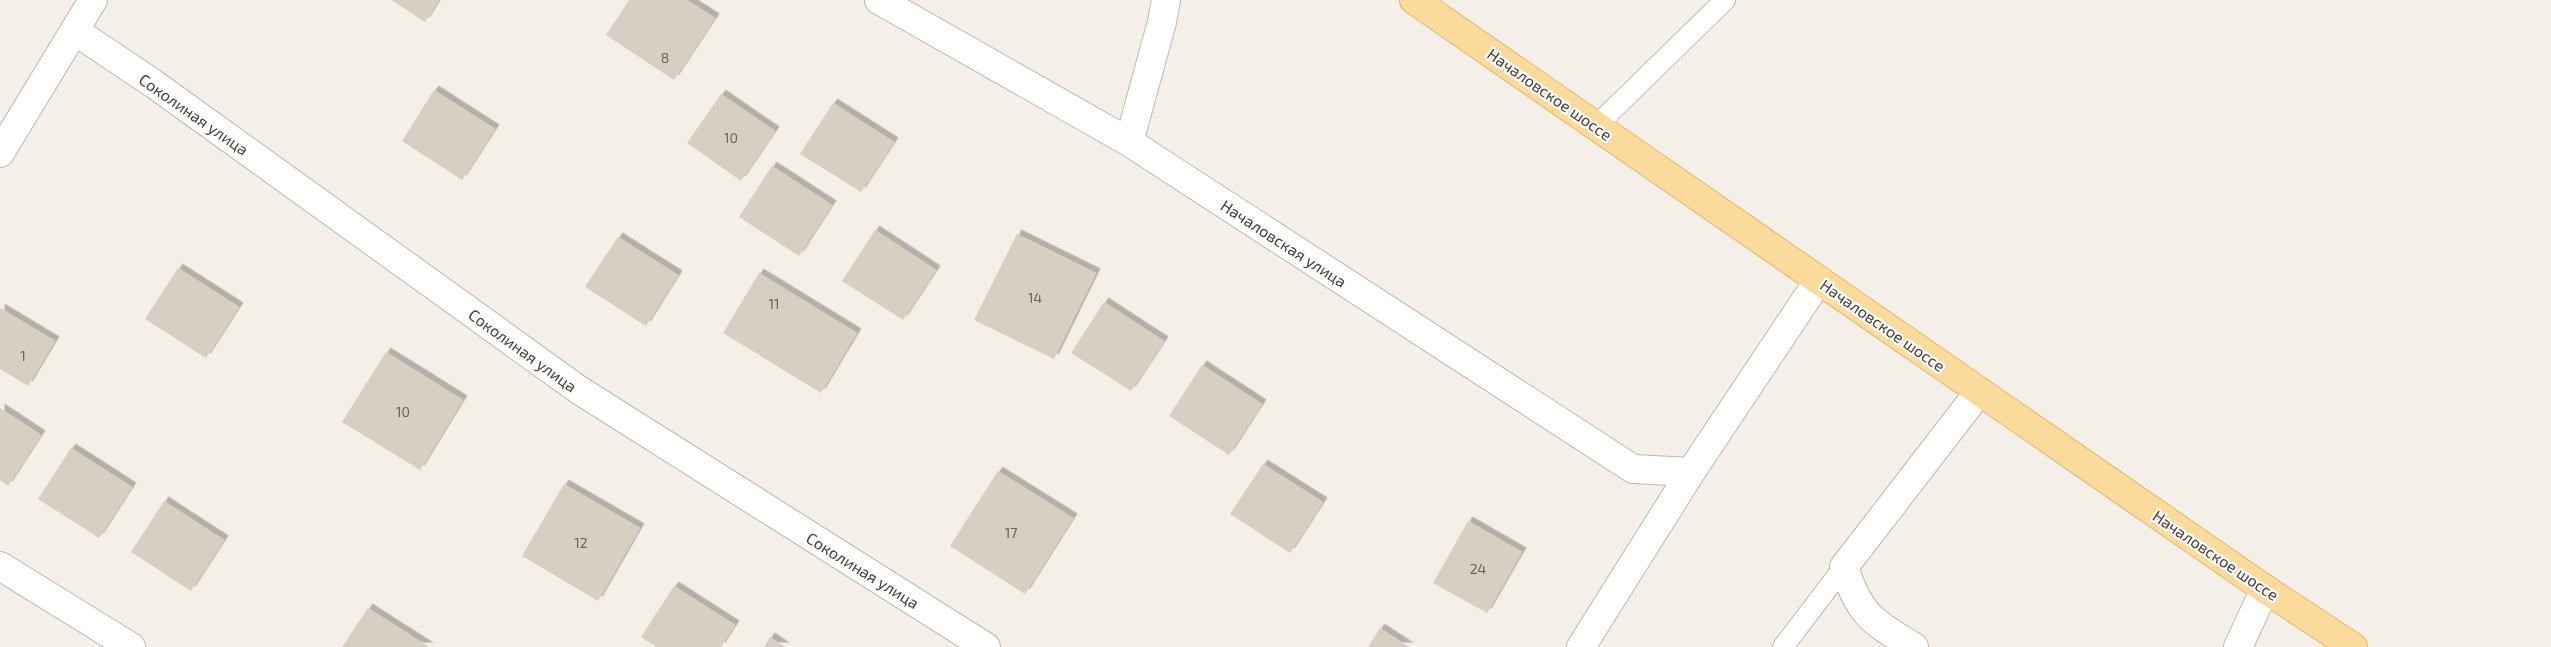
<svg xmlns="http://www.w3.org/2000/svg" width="2551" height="647" font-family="'Exo 2',sans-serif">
<defs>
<filter id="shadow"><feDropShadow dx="4.5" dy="-4.5" stdDeviation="0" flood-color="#0004"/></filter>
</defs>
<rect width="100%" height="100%" fill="#f4f0e9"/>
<!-- building -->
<path fill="#d8cec2" filter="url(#shadow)" d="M391,0H439L425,22Z
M629,0H687L715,18L674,80L606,35Z
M434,90L495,129L462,180L402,141Z
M721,94L775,131L741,181L687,143Z
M833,103L894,142L861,192L800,154Z
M772,166L832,205L799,256L739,217Z
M875,230L936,270L903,320L842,281Z
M1017,234L1096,273L1054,359L974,320Z
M618,237L678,275L646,326L585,287Z
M178,268L239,307L206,358L145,319Z
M759,273L857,333L821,393L723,333Z
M1104,302L1164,341L1131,391L1071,353Z
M0,308L55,341L28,386L0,369Z
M386,352L463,400L420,470L342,422Z
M1202,365L1262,404L1229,455L1169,416Z
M0,408L41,435L8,486L0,480Z
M71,448L132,487L99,538L38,499Z
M1263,464L1323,502L1290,553L1230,514Z
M998,471L1073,518L1025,594L950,546Z
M564,484L640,528L598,601L522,556Z
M164,501L224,540L191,591L131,552Z
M1468,521L1522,552L1487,613L1433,583Z
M674,586L735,625L721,647H657L641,637Z
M368,608L429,647H342Z
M1380,628L1409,647H1368Z
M770,637L785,647H764Z"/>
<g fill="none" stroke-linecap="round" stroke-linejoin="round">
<!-- lane casing -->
<g stroke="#bfb7ac" stroke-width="22">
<path id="lane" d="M1596,126L1725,0
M1783,647L1844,567"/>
</g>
<!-- street casing -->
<g stroke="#bfb7ac" stroke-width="30">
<path id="street" d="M879,0L1129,142L1633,469L1691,472
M75,31L154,84L579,390L986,647
M1129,142L1162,22L1166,0
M0,153L93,0
M0,566L131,647
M1581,647L1691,472L1819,280
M1914,647C1872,621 1860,616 1844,567L1979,392
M2238,647L2265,589"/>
</g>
<!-- primary casing -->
<g stroke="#dfb76c" stroke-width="30">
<path id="primary" d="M1414,0L2265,589L2353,647"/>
</g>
<!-- lane -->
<use href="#lane" stroke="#fff" stroke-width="20"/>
<!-- street -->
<use href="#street" stroke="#fff" stroke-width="28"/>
<!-- primary -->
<use href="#primary" stroke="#fadb9c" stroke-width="28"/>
</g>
<g text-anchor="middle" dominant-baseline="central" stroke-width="4.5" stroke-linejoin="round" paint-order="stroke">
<!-- number labels -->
<g font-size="14" fill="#6b645a">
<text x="665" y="57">8</text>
<text x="731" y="137">10</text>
<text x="1035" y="297">14</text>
<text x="774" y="303">11</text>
<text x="23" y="355">1</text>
<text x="403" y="411">10</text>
<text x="1011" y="532">17</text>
<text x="581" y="542">12</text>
<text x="1478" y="568">24</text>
</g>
<!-- street labels -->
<g font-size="16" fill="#474038" stroke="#fff">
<text transform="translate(1550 94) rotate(35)">Началовское шоссе</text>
<text transform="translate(194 114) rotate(35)">Соколиная улица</text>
<text transform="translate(1284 243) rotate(33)">Началовская улица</text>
<text transform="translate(1883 325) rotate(35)">Началовское шоссе</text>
<text transform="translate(523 350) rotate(36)">Соколиная улица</text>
<text transform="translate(2216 555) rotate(34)">Началовское шоссе</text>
<text transform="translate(863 570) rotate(32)">Соколиная улица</text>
</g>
</g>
</svg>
